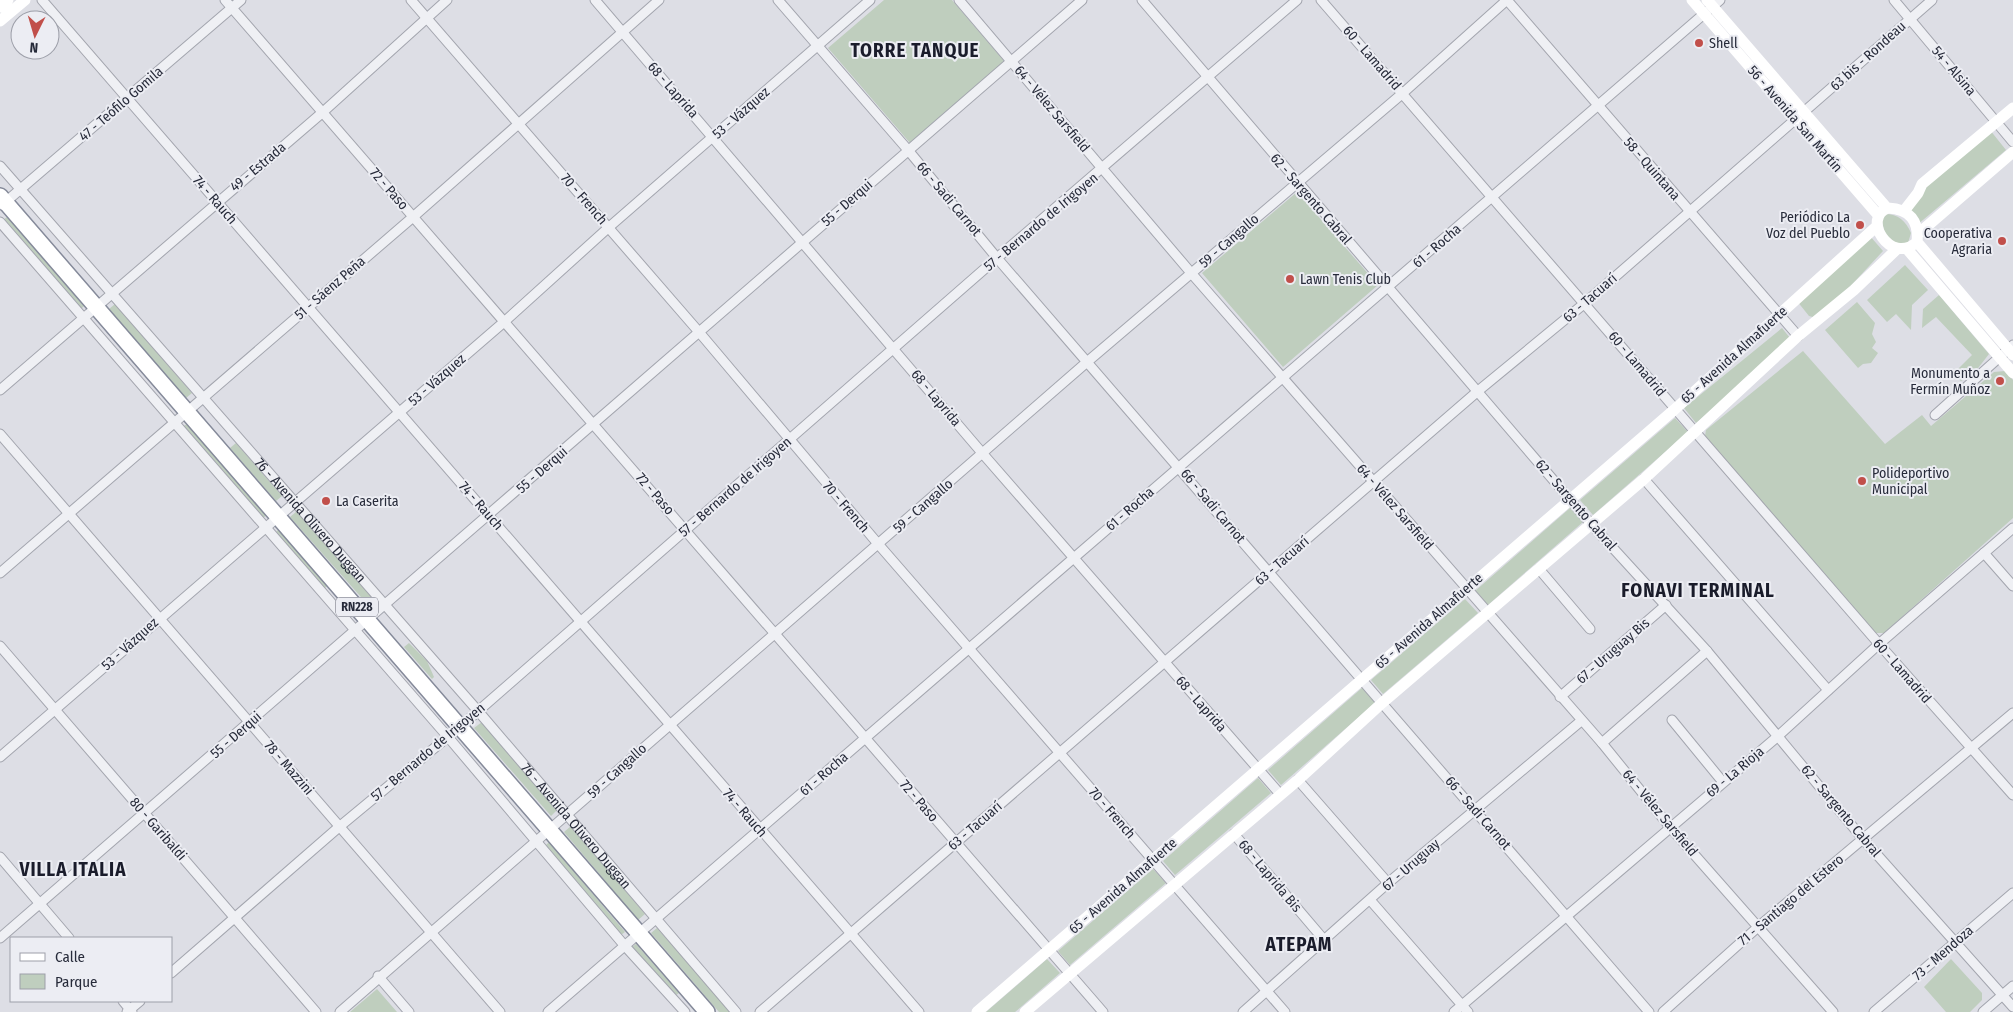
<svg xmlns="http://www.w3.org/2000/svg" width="2013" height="1012" font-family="'Fira Sans Condensed',sans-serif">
<rect width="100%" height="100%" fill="#dddee5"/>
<!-- green -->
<path fill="#bfcebe" d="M884,0H952L1005,62L910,143L828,48Z
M1990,130L2006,150L1917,225L1906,213L1926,184Z
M1297,192L1378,285L1283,367L1202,273Z
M1885,214C1898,214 1906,221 1911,233L1908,243H1895L1885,234L1881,217Z
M7,217L84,306L80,310L3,220Z
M1870,236L1883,251L1820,319L1809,316L1797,301Z
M1905,265L1928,290L1912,305L1911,330L1896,314L1887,322L1867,300Z
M1939,295L1989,354L1975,372L1961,381L1952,375L1972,355L1936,317L1922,328L1923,309Z
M1857,302L1875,323L1872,334L1876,342L1872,348L1878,353L1871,363L1863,364L1858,368L1825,330Z
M115,304L192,393L186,398L109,309Z
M1782,328L1794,343L1696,423L1684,408Z
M1803,351L1885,444L1922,415L1931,426L1994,372L2005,371L2013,380V518L1884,633H1874L1705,436L1706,430Z
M1675,418L1688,432L1593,515L1580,500Z
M187,424L267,515L263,518L182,427Z
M236,443L282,496L276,501L230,448Z
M1570,508L1583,522L1488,605L1475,591Z
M297,511L375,600L368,605L290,517Z
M279,529L327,586L324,589L276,532Z
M1465,599L1478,613L1383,694L1371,680Z
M409,643L427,661L434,677L432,679L404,647Z
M1363,687L1376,702L1281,785L1268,770Z
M482,722L558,809L551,816L474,728Z
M1258,778L1271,793L1175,875L1163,861Z
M571,826L645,914L638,920L564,832Z
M549,842L625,932L621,935L546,845Z
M1153,869L1166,883L1070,965L1058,951Z
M657,928L730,1012H719L651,933Z
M636,944L679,993L675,996L632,947Z
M1047,959L1060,973L1015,1012H986Z
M1951,959L1982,993V1000L1970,1012H1946L1924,987Z
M377,989L397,1012H350Z"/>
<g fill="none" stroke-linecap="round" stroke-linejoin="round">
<!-- street casing -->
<g stroke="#a3a5ae" stroke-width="11">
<g id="street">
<path d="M42,0L919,1012"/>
<path d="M225,0L1103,1012"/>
<path d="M411,0L699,332L879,545L1285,1012"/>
<path d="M595,0L983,454L1280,794"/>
<path d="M778,0L908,150L997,258L1649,1012"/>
<path d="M959,0L1192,274L1602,743L1670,827L1833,1012"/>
<path d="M1142,0L1591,524L1707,651L1863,839L2013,1007"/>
<path d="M1321,0L1879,644L2013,795"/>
<path d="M1507,0L1798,336"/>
<path d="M1894,0L2013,142"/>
<path id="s1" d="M0,166L478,711L736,1012"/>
<path d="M2,205L241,0"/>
<path d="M0,222L448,737L624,945L685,1012"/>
<path d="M0,390L323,112L447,0"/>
<path d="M1935,415L2013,345"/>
<path d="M0,434L500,1012"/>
<path d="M1644,479L1828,690"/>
<path d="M1984,553L2013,586"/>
<path d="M1539,569L1590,629"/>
<path d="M0,573L413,217L659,0"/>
<path d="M0,646L316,1012"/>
<path d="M1560,697L1666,605"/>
<path d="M1672,720L1722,781"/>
<path d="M1602,743L1707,651"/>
<path d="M0,757L504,322L608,228L870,0"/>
<path d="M1298,780L1388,883"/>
<path d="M1234,834L1325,941"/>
<path d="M0,857L69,938"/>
<path d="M1371,901L1468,1012"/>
<path d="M0,938L1082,0"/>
<path d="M171,973L339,827L461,726L997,258L1297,0"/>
<path d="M378,976L409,1012"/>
<path d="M123,1001L132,1012"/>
<path d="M127,1012L140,1001"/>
<path d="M340,1012L1087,362L1403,93L1507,0"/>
<path d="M548,1012L1720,0"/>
<path d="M760,1012L1478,391L1585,303L1932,0"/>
<path d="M1243,1012L1388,883L1581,721"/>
<path d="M1454,1012L1777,737L1879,644L2013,528"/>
<path d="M1663,1012L1758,927L2013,713"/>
<path d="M1874,1012L2013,893"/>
<path d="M1983,1012L2013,986"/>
</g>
</g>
<!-- highway casing -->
<g stroke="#858a9a" stroke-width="18">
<path id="highway" d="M0,196L707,1012"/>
</g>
<!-- street -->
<use href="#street" stroke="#eff0f4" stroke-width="9"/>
<!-- secondary -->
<path stroke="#fff" stroke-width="11" d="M1692,0L1878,215
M1707,0L1887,208
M0,7L8,0
M0,21L25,0
M1888,208C1910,209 1919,221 1917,242C1890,266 1861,217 1888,208Z
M1904,211L1918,193L1922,184L2013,108
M1918,234L2013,152
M1917,242L2013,355
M1907,249L2013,373
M977,1012L1674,410L1877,226
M1025,1012L1298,780L1382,703L1644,479L1798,336L1854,290L1897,249"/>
<!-- highway -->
<use href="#highway" stroke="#fff" stroke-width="15"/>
</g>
<!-- markers -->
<g fill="#c14f4a" stroke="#ecedf3" stroke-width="2">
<circle cx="1699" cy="43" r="5"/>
<circle cx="1860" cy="225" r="5"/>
<circle cx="2002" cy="241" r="5"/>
<circle cx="1290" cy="279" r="5"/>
<circle cx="2000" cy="381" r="5"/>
<circle cx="1862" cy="481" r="5"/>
<circle cx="326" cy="501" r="5"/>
</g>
<g text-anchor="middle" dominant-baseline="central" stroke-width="4" stroke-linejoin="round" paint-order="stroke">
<!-- shield labels -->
<rect fill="#ecedf3" stroke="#626572" stroke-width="1" x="336" y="597.5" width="42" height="19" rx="4"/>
<g font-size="12" font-weight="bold" fill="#272b3a">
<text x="357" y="607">RN228</text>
</g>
<!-- poi labels -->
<g font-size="14" fill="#272b3a" stroke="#ecedf3" text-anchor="start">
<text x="1709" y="43">Shell</text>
<text x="1850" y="217" text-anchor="end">Periódico La<tspan x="1850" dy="16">Voz del Pueblo</tspan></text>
<text x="1992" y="233" text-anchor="end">Cooperativa<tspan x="1992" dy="16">Agraria</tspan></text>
<text x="1300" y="279">Lawn Tenis Club</text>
<text x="1990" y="373" text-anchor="end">Monumento a<tspan x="1990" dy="16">Fermín Muñoz</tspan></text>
<text x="1872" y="473">Polideportivo<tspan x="1872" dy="16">Municipal</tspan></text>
<text x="336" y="501">La Caserita</text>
</g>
<!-- street labels -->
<g font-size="14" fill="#272b3a" stroke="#ecedf3">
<text transform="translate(1868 56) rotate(-42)">63 bis - Rondeau</text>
<text transform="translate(1372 58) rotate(49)">60 - Lamadrid</text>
<text transform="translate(1954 71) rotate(50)">54 - Alsina</text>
<text transform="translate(673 90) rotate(49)">68 - Laprida</text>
<text transform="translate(121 104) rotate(-41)">47 - Teófilo Gomila</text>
<text transform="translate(1052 109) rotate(50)">64 - Vélez Sarsfield</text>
<text transform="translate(741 113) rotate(-41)">53 - Vázquez</text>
<text transform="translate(1795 119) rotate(49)">56 - Avenida San Martín</text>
<text transform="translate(258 167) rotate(-40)">49 - Estrada</text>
<text transform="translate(1652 169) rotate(49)">58 - Quintana</text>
<text transform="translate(389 189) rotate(49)">72 - Paso</text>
<text transform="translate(584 199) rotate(49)">70 - French</text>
<text transform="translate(949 199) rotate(50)">66 - Sadi Carnot</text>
<text transform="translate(1311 199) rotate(49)">62 - Sargento Cabral</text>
<text transform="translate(215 200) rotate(49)">74 - Rauch</text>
<text transform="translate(847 203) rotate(-41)">55 - Derqui</text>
<text transform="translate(1041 222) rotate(-40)">57 - Bernardo de Irigoyen</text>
<text transform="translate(1229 241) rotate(-41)">59 - Cangallo</text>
<text transform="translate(1437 246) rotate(-41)">61 - Rocha</text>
<text transform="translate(330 288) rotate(-41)">51 - Sáenz Peña</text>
<text transform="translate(1590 298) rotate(-41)">63 - Tacuarí</text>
<text transform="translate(1734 355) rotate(-42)">65 - Avenida Almafuerte</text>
<text transform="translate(1637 364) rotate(50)">60 - Lamadrid</text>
<text transform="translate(437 380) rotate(-41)">53 - Vázquez</text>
<text transform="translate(936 398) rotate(50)">68 - Laprida</text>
<text transform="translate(542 470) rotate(-41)">55 - Derqui</text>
<text transform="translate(735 487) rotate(-41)">57 - Bernardo de Irigoyen</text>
<text transform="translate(655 494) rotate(49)">72 - Paso</text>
<text transform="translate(1576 505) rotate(49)">62 - Sargento Cabral</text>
<text transform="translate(481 506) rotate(49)">74 - Rauch</text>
<text transform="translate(923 506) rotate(-41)">59 - Cangallo</text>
<text transform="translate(1213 506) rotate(50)">66 - Sadi Carnot</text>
<text transform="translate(846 507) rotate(49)">70 - French</text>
<text transform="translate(1395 507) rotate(49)">64 - Vélez Sarsfield</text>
<text transform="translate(1130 509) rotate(-41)">61 - Rocha</text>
<text stroke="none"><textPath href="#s1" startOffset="471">76 - Avenida Olivero Duggan</textPath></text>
<text transform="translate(1282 561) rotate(-41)">63 - Tacuarí</text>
<text transform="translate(1429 621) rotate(-41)">65 - Avenida Almafuerte</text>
<text transform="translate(130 644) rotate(-42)">53 - Vázquez</text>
<text transform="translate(1613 651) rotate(-41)">67 - Uruguay Bis</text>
<text transform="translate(1902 671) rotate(49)">60 - Lamadrid</text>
<text transform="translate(1201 704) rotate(49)">68 - Laprida</text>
<text transform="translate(236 735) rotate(-41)">55 - Derqui</text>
<text transform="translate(428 752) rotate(-40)">57 - Bernardo de Irigoyen</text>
<text transform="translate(289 768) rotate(49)">78 - Mazzini</text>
<text transform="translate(617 771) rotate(-42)">59 - Cangallo</text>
<text transform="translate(1735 772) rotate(-40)">69 - La Rioja</text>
<text transform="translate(824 774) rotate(-41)">61 - Rocha</text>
<text transform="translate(919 801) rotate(49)">72 - Paso</text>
<text transform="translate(1841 811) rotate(50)">62 - Sargento Cabral</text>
<text transform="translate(745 813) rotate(49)">74 - Rauch</text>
<text transform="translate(1112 813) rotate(49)">70 - French</text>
<text transform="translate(1478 813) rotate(49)">66 - Sadi Carnot</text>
<text transform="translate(1660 813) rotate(50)">64 - Vélez Sarsfield</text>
<text stroke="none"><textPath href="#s1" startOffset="876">76 - Avenida Olivero Duggan</textPath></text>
<text transform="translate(975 826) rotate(-41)">63 - Tacuarí</text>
<text transform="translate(158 829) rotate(49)">80 - Garibaldi</text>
<text transform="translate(1411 865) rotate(-41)">67 - Uruguay</text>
<text transform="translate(1270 876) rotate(50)">68 - Laprida Bis</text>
<text transform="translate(1123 886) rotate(-41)">65 - Avenida Almafuerte</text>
<text transform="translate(1791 900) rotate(-40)">71 - Santiago del Estero</text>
<text transform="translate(1943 953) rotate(-41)">73 - Mendoza</text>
</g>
<!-- district labels -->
<g font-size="19" font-weight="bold" letter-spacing="1" fill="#1a1c2b" stroke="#ecedf3">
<text x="915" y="50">TORRE TANQUE</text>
<text x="1698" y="590">FONAVI TERMINAL</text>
<text x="73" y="869">VILLA ITALIA</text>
<text x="1299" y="944">ATEPAM</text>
</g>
</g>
<!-- legend -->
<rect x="10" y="937" width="162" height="65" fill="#ecedf3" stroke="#9d9fa9"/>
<rect x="20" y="953" width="25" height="8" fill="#ffffff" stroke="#9d9fa9"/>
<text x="55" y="962" font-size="15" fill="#272b3a">Calle</text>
<rect x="20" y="974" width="25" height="15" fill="#bfcebe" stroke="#9d9fa9"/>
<text x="55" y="987" font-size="15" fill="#272b3a">Parque</text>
<!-- north arrow -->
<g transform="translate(35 35) rotate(185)"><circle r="24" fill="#ecedf3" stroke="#9d9fa9"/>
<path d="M0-4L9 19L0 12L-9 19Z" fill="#c14f4a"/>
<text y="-8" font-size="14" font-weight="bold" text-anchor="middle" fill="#272b3a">N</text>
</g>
</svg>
